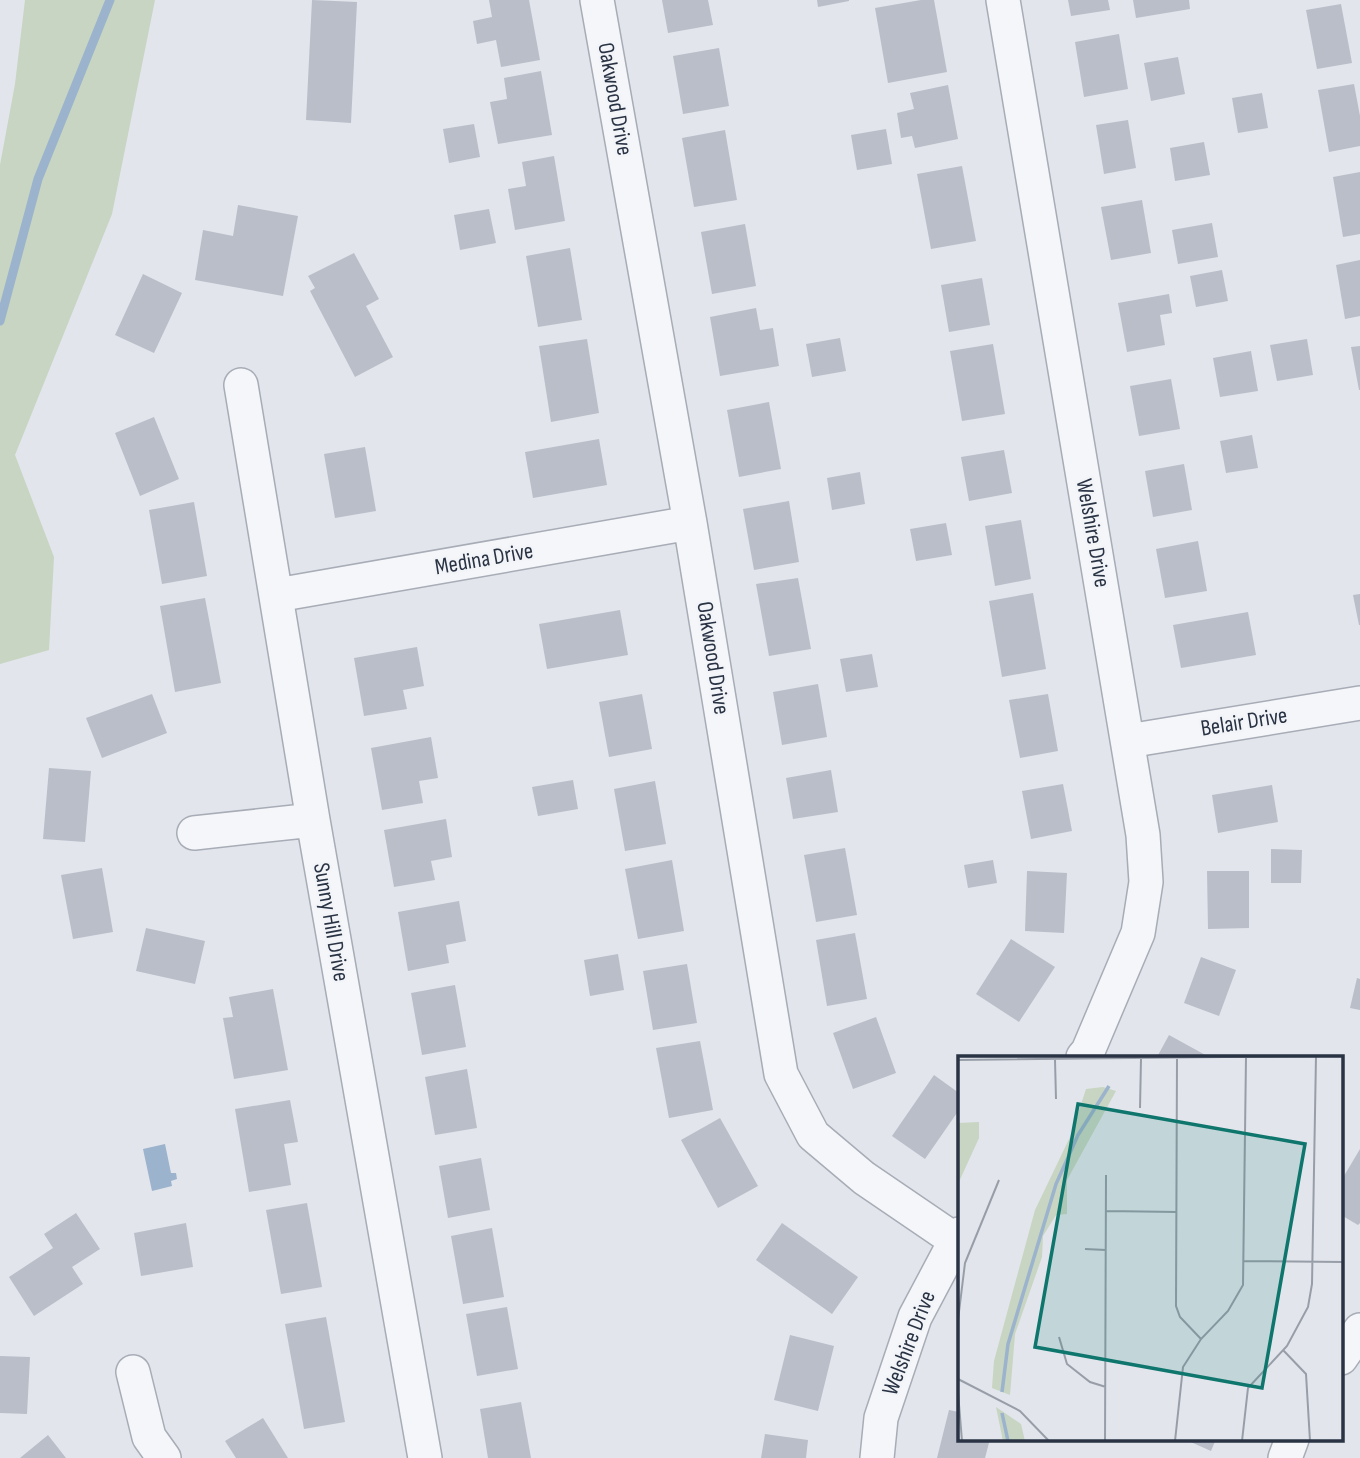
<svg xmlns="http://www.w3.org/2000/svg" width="1360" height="1458" font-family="'Sofia Sans Condensed',sans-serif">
<rect width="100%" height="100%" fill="#e2e5eb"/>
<!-- green -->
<path fill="#c7d5c2" d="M25,0H155L112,214L15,455L54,557L49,650L0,664V165L15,84Z"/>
<!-- water -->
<path fill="#9bb3cc" d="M165,1144L171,1173H176L177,1179L171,1181L172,1186L152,1191L143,1149Z"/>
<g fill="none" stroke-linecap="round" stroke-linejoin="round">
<!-- stream -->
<path stroke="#9bb3cc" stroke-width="9" d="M0,321L38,179L110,0"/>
</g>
<!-- building -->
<path fill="#b9bec9" d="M312,0L357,2L351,123L306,120Z
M489,0H529L540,60L501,67L496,40L477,44L473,21L492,17Z
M662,0H708L713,25L668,33Z
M817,0H849V1L818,7Z
M921,0H934L947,72L888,83L875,8Z
M1068,0H1108L1110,10L1071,16Z
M1133,0H1189L1190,9L1136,18Z
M1341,4L1352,63L1317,69L1306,10Z
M1119,34L1128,89L1084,97L1075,42Z
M719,48L729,106L683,114L673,56Z
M1178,57L1185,94L1151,101L1144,63Z
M541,71L552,135L498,144L490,102L507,99L504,78Z
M1354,84L1360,116V146L1329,152L1318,90Z
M948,85L958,139L915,148L912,136L901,138L897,113L914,109L910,93Z
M1262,93L1268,128L1238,133L1232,98Z
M1128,120L1136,168L1104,174L1096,125Z
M474,124L480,157L449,163L443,129Z
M886,129L892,164L857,170L851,135Z
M725,130L737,200L694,207L682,138Z
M1204,142L1210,175L1175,181L1170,148Z
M554,156L565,221L515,230L508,189L526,186L522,162Z
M962,166L976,241L931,249L917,174Z
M1360,172V234L1343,237L1333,177Z
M1142,200L1151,253L1111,260L1101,207Z
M238,205L298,216L283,296L195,280L203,230L233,236Z
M489,209L496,243L460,250L454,215Z
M1212,223L1218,257L1178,264L1172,230Z
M745,224L756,286L712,294L701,232Z
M570,248L582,320L538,327L526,256Z
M354,253L379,299L366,306L393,357L355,377L310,291L315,288L308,276Z
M1360,260V316L1345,319L1336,265Z
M1222,270L1228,301L1196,307L1190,276Z
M143,274L182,293L154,353L115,335Z
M982,278L990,325L949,332L941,285Z
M1169,294L1172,313L1160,315L1165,345L1127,352L1118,303Z
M756,308L760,330L773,328L779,366L720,376L710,317Z
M840,338L846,371L812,377L806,344Z
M587,339L599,413L551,422L539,346Z
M1307,339L1313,375L1277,381L1270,345Z
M993,344L1005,414L962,421L950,351Z
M1360,346V390H1359L1351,347Z
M1251,351L1258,391L1220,397L1213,358Z
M1171,379L1180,429L1139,436L1130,386Z
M769,402L781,469L739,477L727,410Z
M154,417L179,479L140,496L115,433Z
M1252,435L1258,468L1226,473L1220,441Z
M599,439L607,485L533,498L525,452Z
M365,447L376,511L335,518L324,454Z
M1004,450L1012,493L969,501L961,457Z
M1184,464L1192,510L1153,517L1145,471Z
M860,472L865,504L832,510L827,478Z
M789,501L799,562L754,570L743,509Z
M194,502L207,576L162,584L149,510Z
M1021,520L1031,579L995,586L985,526Z
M946,523L952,555L916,561L910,529Z
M1198,541L1207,591L1165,598L1156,549Z
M798,578L811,649L769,656L756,584Z
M1033,593L1046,669L1002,677L989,601Z
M1360,594V625H1359L1353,595Z
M205,598L221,683L175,692L160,606Z
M620,610L628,655L547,669L539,624Z
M1248,612L1256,655L1181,668L1173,625Z
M417,647L424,686L403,690L407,709L364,716L354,658Z
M872,654L878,687L846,692L840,659Z
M818,684L827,737L782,745L773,692Z
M152,694L167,733L102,758L86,718Z
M642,694L652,749L609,757L599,702Z
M1048,694L1058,751L1020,758L1009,700Z
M431,737L438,778L419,781L423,803L382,810L371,748Z
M49,768L91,771L85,842L43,839Z
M831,770L838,812L793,819L786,778Z
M573,780L578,809L538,816L532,787Z
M655,781L666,844L625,851L614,789Z
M1063,784L1072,831L1031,839L1022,791Z
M1272,785L1278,822L1218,833L1212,795Z
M446,819L452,857L431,861L435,880L394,887L384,830Z
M845,848L857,915L816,922L804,855Z
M1271,849L1302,850L1301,883H1271Z
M672,860L684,931L638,939L625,869Z
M993,860L997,883L968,888L964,865Z
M102,868L113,932L73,939L61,875Z
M1027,871L1067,873L1064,933L1025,931Z
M1207,871H1249V928L1208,929Z
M459,901L466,941L446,945L449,963L408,971L398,912Z
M146,928L205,941L195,984L136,971Z
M855,933L867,999L827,1006L816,940Z
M1011,939L1055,967L1019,1022L976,994Z
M618,954L624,990L590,996L584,960Z
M1201,957L1236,970L1219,1016L1184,1003Z
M687,964L697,1023L653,1030L643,971Z
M1357,978L1360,979V1010L1350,1008Z
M455,985L466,1047L422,1055L411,993Z
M273,989L288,1070L234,1079L223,1018L233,1017L229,997Z
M876,1017L896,1073L853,1089L833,1033Z
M1169,1035L1209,1057H1157Z
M700,1041L713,1110L669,1118L656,1048Z
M467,1069L477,1128L435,1135L425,1077Z
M934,1075L959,1093V1110L925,1159L892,1136Z
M290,1100L298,1142L284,1144L291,1185L249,1192L235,1109Z
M720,1118L758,1186L718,1208L681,1140Z
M1360,1149V1223L1358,1225L1341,1215V1181Z
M481,1158L490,1210L448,1218L439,1166Z
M307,1203L322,1287L281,1294L266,1210Z
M76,1213L100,1249L72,1267L83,1284L34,1316L9,1277L53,1248L44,1234Z
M186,1223L193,1267L141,1276L134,1233Z
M782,1223L858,1277L832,1314L756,1260Z
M492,1228L504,1297L463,1304L451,1236Z
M507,1307L518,1369L477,1376L466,1314Z
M326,1317L345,1422L304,1429L285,1324Z
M790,1335L834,1346L818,1411L774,1400Z
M0,1356L30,1357L27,1414L0,1413Z
M521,1402L531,1458H488L480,1409Z
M949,1410L959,1412V1439H990L985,1458H937Z
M263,1418L288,1458H236L225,1441Z
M765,1434L808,1440L806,1458H761Z
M48,1435L66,1458H20Z
M1184,1439H1216L1211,1451Z"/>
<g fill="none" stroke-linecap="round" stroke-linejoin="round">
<!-- minor casing -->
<g stroke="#a7acb6" stroke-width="36">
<path id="minor" d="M597,0L690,523L781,1074L813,1135L864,1178L955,1240
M1003,0L1143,835L1146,882L1138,933L1088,1051L1083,1057
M241,385L313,820L425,1458
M277,595L690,523
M1128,741L1360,703
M194,833L313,820
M1341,1358L1360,1330
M133,1372L149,1437L164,1458
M877,1458L881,1418L915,1317L959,1234
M1285,1458L1292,1439"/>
</g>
<!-- minor -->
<use href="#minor" stroke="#f5f6f9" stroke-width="33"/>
</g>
<g text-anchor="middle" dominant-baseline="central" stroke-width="5" stroke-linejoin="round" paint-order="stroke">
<!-- street labels -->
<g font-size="23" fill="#293344" stroke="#f2f4f8">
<text transform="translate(615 99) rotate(80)">Oakwood Drive</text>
<text transform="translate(1093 533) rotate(80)">Welshire Drive</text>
<text transform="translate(484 559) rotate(-10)">Medina Drive</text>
<text transform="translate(713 658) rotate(81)">Oakwood Drive</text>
<text transform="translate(1244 722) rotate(-9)">Belair Drive</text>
<text transform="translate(331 922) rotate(80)">Sunny Hill Drive</text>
<text transform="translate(909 1343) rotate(-69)">Welshire Drive</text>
</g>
</g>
<!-- overview -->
<g transform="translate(958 1056)">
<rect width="385" height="385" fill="#e2e5eb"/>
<path d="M145,31L158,35L109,124V158L98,159L85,180L84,201L57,278L52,339L34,332L36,305L77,154L113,79L128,33ZM21,66V82L0,128V67ZM38,351L63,368L67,385H45Z" fill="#c7d5c2"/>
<path fill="none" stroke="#9bb3cc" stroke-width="3.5" d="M44,336L50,288L98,128L120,79L151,30M44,357L50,385"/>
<path fill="none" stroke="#989ea8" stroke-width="2" d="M219,3L218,250L222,261L243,283M0,4L354,0M97,4L98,43M182,52L183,3M148,155L219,156M127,193L148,194M286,205L385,206M0,264L7,207L41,124M101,281L109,308L132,326L148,331M325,294L348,318L352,385M0,323L62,355L91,385M0,336L4,385M147,385L148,119M217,385L225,311L243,283L270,255L285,229L288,1M284,385L290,332L329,290L350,251L354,228L358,0"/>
<path fill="#0f766e" fill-opacity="0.15" stroke="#0f766e" stroke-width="3.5" d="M120,48L347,88L304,332L77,291Z"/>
<rect width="385" height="385" fill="none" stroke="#293344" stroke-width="3.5"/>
</g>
</svg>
